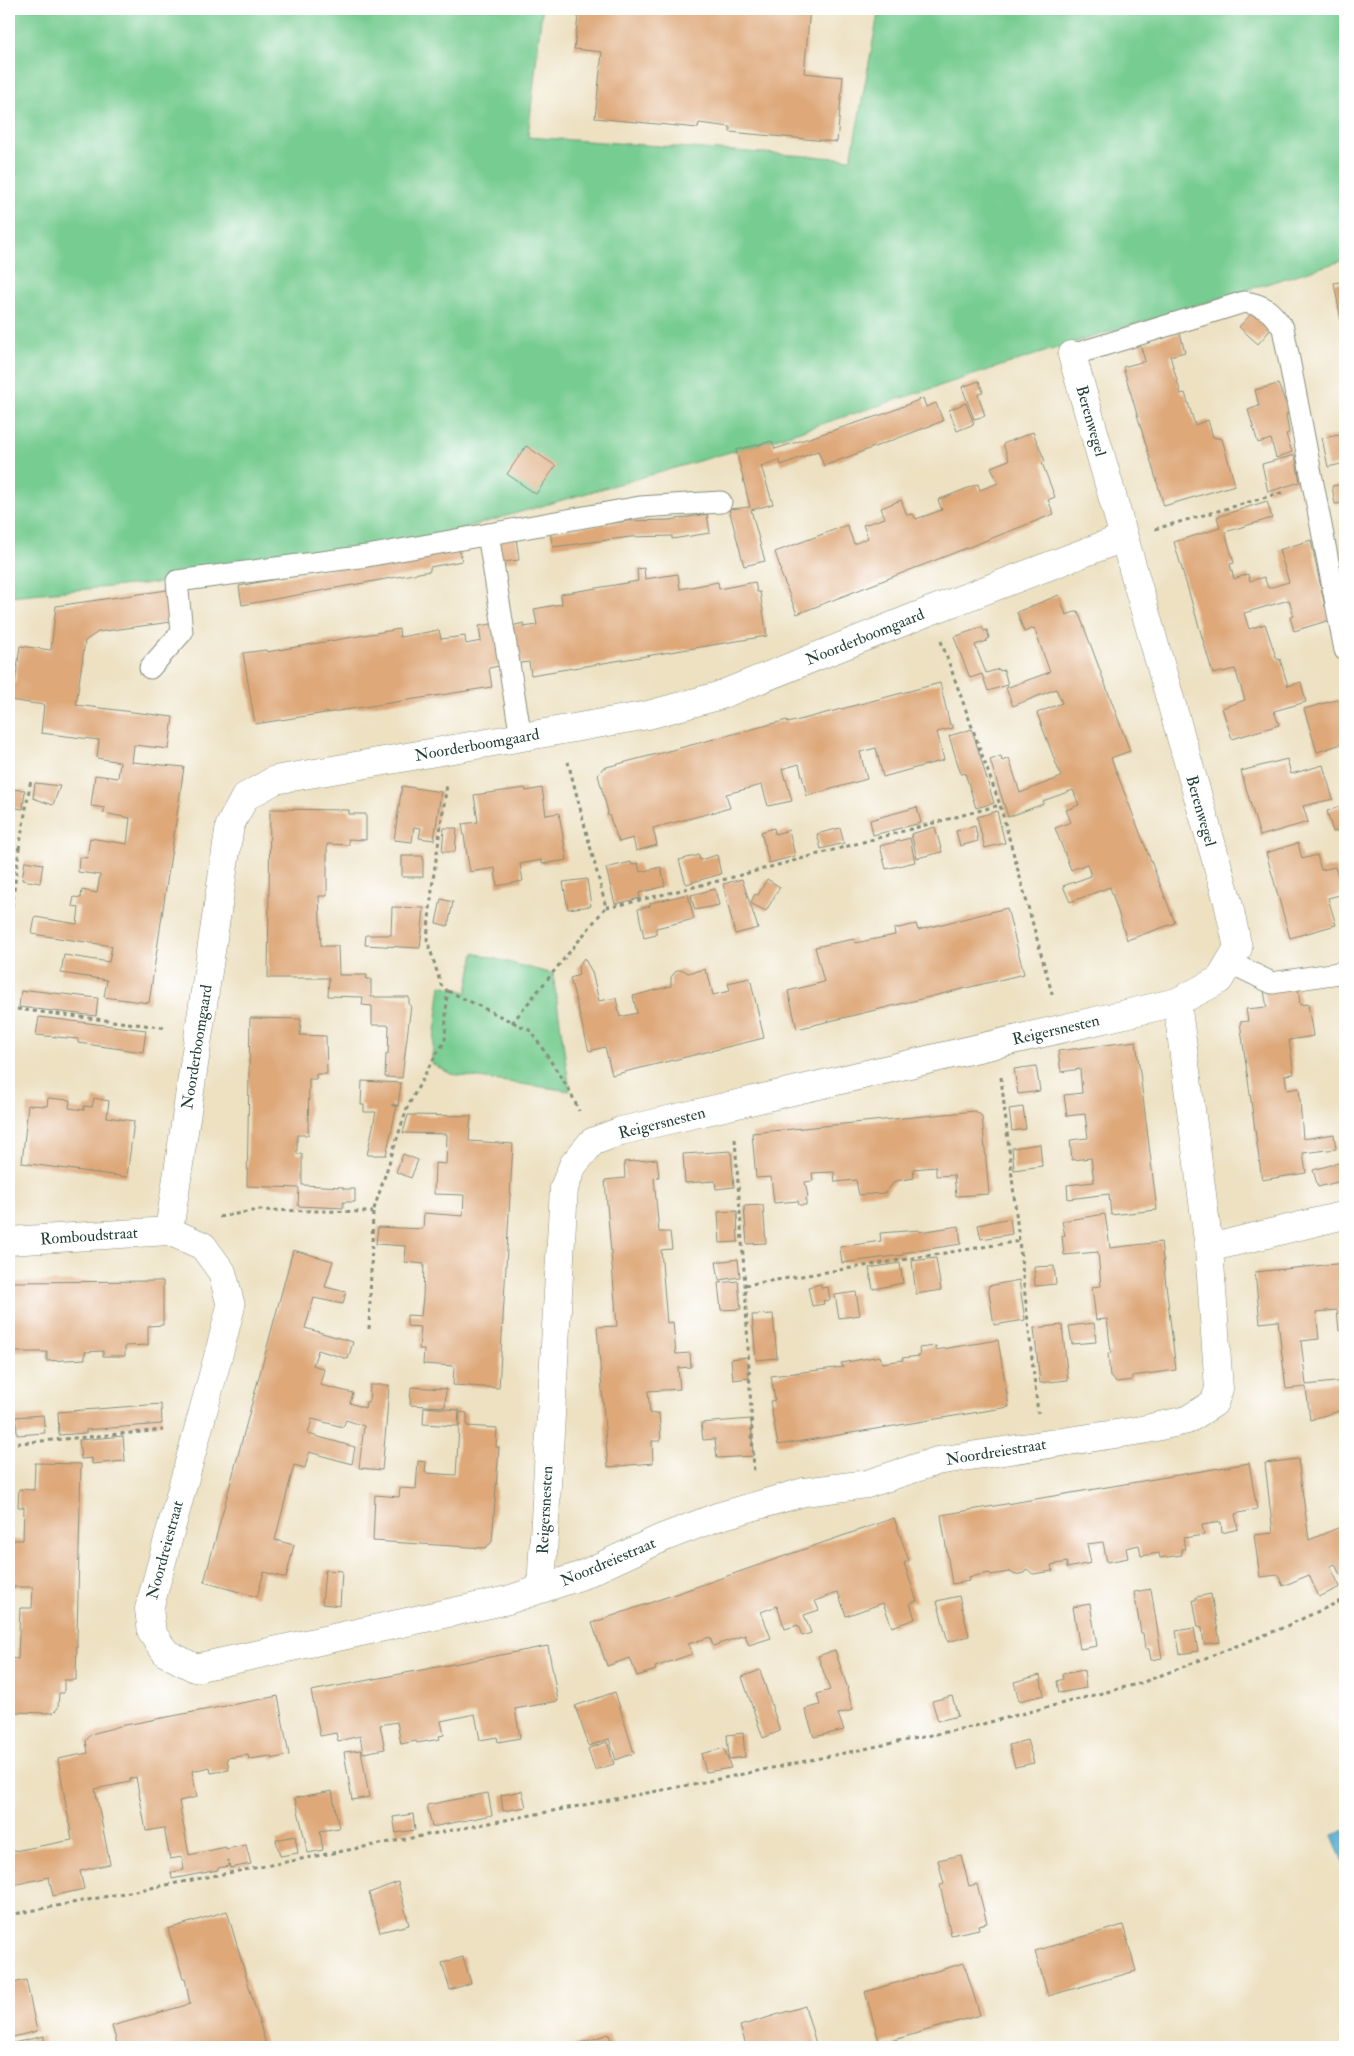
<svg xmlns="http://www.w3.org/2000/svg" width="1354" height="2056" font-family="'IM FELL Double Pica',serif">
<rect width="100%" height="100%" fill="#fff"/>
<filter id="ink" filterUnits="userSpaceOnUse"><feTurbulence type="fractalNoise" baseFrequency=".02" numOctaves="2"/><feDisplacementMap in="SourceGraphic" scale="10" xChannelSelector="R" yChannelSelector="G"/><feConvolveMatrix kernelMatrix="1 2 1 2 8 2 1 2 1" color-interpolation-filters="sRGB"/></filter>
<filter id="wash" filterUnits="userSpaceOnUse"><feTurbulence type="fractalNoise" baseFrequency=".0096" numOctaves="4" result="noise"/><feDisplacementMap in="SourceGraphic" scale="20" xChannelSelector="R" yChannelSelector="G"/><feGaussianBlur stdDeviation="1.12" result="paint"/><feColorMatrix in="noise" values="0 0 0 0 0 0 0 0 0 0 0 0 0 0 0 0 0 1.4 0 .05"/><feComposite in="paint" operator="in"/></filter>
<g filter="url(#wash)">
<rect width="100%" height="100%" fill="#ede1c2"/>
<!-- green -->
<path fill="#77cc91" stroke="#4b8462" d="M9,9H542L528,137L851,159L879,9H1345V260L1060,347L772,440L367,556L177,581L9,596Z
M474,953L553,974L570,1091L451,1074L431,1063L441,985L467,992Z"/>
<!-- water -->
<path fill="#54acd1" stroke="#3a7482" d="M1345,1830V1868L1332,1835Z"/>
<g id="blocks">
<!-- building -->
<path fill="#dea879" d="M579,9H810L804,73L843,77L837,142L730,132V127L699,123L698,128L595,118L602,52L574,49Z
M1345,281V336H1344L1334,283Z
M1253,312L1272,328L1258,344L1239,327Z
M1180,333L1185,352L1170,356L1181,394L1185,393L1195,425L1208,420L1213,437L1222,439L1235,485L1164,506L1123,367L1145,361L1140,344Z
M979,381L983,392L978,394L985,416L974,419L962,387Z
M1278,384L1290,413L1286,414L1289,433L1286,434L1292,452L1276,458L1271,439L1258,443L1248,410L1259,406L1255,390Z
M923,398L926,407L936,403L943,421L824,466L818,451L781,465L779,460L761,466L773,504L751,510L765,561L744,566L729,509L750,507L736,450L772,441L775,449L887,413Z
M966,403L974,424L957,431L949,410Z
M1033,432L1045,461L1042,463L1055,497L1048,500L1054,514L797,614L780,571L781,570L775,552L847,525L854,544L868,538L863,525L885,518L881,508L901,500L907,515L913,514L916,519L942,510L938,500L978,484L980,490L998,483L991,467L1009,460L1003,444Z
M1345,434V463L1328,467L1322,438Z
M526,446L556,466L536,494L507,474Z
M1295,455L1300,482L1268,492L1262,464Z
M1345,484V503L1335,504L1332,486Z
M1267,501L1272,518L1225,532L1234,563L1230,564L1234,579L1248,574L1250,581L1264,577L1268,588L1289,582L1279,550L1311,540L1325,607H1326L1330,620L1294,631L1290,617L1294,616L1289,600L1244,613L1249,629L1265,624L1276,657L1278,660L1280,659L1288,686L1301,682L1306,702L1274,711L1279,725L1232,739L1222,708L1245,700L1235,669L1213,674L1174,542L1220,528L1217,517Z
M707,514L710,533L672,539V536L630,537L553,547L550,532L627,521L670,520Z
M516,538L519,560L497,563L494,541Z
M459,548L462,561L430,567V571L242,605L239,586L350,565Z
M644,568L645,579L678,574L680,589L718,582L719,589L755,582L757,592H760L767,636L531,675L529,662L513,664L507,627L524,623V627L537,625L534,609L562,604L561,594L638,581L637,569Z
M174,589L178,621L98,632L85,641L76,705L173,717L169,749L134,745L132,762L184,767L149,1003L104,997L107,980L61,973L64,955L109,962L112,946L32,934L35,917L77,924L79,907L72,906L74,897L81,898L82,890L97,893L100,875L78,872L79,857L87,858L90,838L127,844L130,818L103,813L105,808L91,806L95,775L118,778L120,762L97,758L99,740L41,733L44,705L9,700V683L15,684L20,646L51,650L56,606Z
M1059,595L1066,615L1078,611L1130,751L1111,758L1175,923L1127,940L1110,887L1070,902L1063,886L1091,876L1087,864L1071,870L1055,828L1071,822L1066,810L1079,805L1073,790L1043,801V804L1008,817L990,760L1001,756L1002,761L1009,758L1020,793L1061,777L1037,713L1062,703L1056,689L1013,706L1006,688L1050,672L1034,628L1024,632L1017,612Z
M497,623L504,665L489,668L492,687L255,724L243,653L266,650L267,652L399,629L400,637L439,630L441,639L465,636L466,644L481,641L479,626Z
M982,627L984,631L987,630L989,638L986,640L987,641L975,645L986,673L999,669L1000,671L1004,670L1008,685L988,691L982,674L970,678L954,637Z
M940,683L950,725H953V728L937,732L944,760L883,777L876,748L860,752L867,779L807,796L799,764L782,769L785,780L786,779L792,801L768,806L762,785L726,794L730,808L653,828L657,845L636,851L633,838L619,842L609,815H607L608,812L598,775L603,768L787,720L788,723Z
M1343,698L1345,709V743L1317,752L1304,709Z
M972,729L994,803L976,808L965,773L961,774L949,736Z
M1287,759L1291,774L1323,765L1333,799L1303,806L1308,822L1260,836L1241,771Z
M35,783L60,786L53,805L33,798Z
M402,786L441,792L434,840L419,838L421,828L414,827L412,842L394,840Z
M525,788L526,791L542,788L546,815L559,813L567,860L542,864V860L520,864L523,881L497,886L495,868L470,872L462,824L478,822L474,795Z
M9,789L25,790L23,809L9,807Z
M1345,805V829L1333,832L1327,811Z
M917,807L921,823L873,835L870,820Z
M270,809L349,810V814H366V840L348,839L349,845L327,844V896H319L321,946H338L339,975H367L366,979H371V997H409V1005H411L402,1078L385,1077L386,1054H388L389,1025H372V1006L362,1005L363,997L328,996L329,978H268Z
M997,811L1005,843L985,848L977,817Z
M975,826L978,841L960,846L956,831Z
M935,827L942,852L917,858L911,834Z
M444,828H457L455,852H442Z
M774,828L775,834L789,830L795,856L769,863L761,832Z
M840,828L844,843L821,849L817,834Z
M910,838L915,862L886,869L880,846Z
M1298,843L1302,859L1317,855L1321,870L1335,867L1344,894L1328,898L1336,925L1290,938L1266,853Z
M699,855L700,860L717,855L721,874L686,884L679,860Z
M402,856H423V877H402Z
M25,861L43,864L40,883L22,880Z
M631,862L632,865L638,863L640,872L661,867L665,886L639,893L640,898L615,904L606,868Z
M587,879L591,906L568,909L563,882Z
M742,879L758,928L735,934L723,884Z
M767,879L780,887L766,911L752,904L751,902L755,894L758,895Z
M715,889L719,905L695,910L691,895Z
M688,894L694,919L656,928V935L644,938L638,909L650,906V903Z
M441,899L453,902L448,926L436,923Z
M392,907L424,908L420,948L365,945L366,935H391Z
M1007,908L1024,974L797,1029L788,991L824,982L815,947L854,939L855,943L895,935L894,929L916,924L918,930Z
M584,958L592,972L599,1001L616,998L620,1017L637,1013L633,996L671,986V977L677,970H683L688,973L705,969L706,974H708L713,995L730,991L728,983L750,978L764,1038L612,1075L605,1047L589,1051L570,978L579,975L578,967Z
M1298,986L1300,1005L1308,1004L1313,1036L1289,1040L1294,1074L1285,1075L1287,1090L1299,1088L1303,1139L1334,1134L1336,1149L1303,1153L1306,1173L1262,1180L1240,1022L1248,1021L1246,1009L1267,1007L1264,991Z
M28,990L98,998L96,1016L19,1007L21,991L27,992Z
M39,1017L146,1030L143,1052L78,1043V1039L36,1035Z
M250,1018L301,1019L300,1035L326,1036L327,1074H316V1079H309L308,1135H297V1154H302V1185L343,1187V1189H355V1202H343V1208L298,1206L299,1188L247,1186Z
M1136,1041L1157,1210L1111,1215L1109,1194L1068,1199L1067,1185L1094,1182L1091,1158L1072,1160L1070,1140L1088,1138L1085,1114L1067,1116L1064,1095L1082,1093L1080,1069L1061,1072L1058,1051Z
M1036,1066L1040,1091L1018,1094L1014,1069Z
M362,1081L401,1083L398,1106L392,1104V1106H397L386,1155H367L376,1112H364V1105H361Z
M48,1098L70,1100L69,1108L84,1110V1106L92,1107L94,1098L109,1101L107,1117L134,1121L127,1177L22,1163L28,1105L47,1106Z
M1023,1107L1026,1129L1012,1131L1009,1109Z
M975,1111L982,1116L989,1194L956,1196L954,1175L936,1176V1167L913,1169L914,1178L895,1181L885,1193L859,1195L856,1180L835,1182L834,1172L812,1173L813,1181L805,1182L808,1197L806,1198V1205H799L798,1201L774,1203L771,1177L756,1178L752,1133Z
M408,1115L471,1116L469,1141L513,1144L499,1388L453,1385L454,1366L423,1364L424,1349H419L421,1327L407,1326V1315L421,1316L423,1297L424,1264L405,1262L406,1246L376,1244L378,1227L423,1229L424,1213L463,1216L464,1195L434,1194L435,1163L446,1164L447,1134L403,1133Z
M1040,1144L1042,1166L1014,1170L1012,1148Z
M731,1151L734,1187L716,1189L715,1181L685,1183L683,1154Z
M403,1154L418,1160L411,1178L396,1172Z
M657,1159L659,1177L654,1178L659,1232H670L672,1249L661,1250L667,1323L673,1322L676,1354L690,1353L691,1367L678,1368L680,1389L648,1391L650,1414L659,1413L660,1426L661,1441H652L653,1463L608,1467L597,1327L617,1326L605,1180L625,1178L624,1162Z
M1345,1161V1180L1318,1187L1313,1170Z
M763,1205L766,1243L747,1244L744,1206Z
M737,1211L738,1242L720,1243L718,1212Z
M1105,1214L1110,1248L1161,1242L1176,1370L1132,1376V1380L1116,1382L1110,1377L1108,1353L1111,1352L1107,1319L1096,1320L1092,1287L1101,1286L1098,1252L1064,1255L1062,1236H1065L1062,1221Z
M1010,1218L1012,1234L981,1239L978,1225Z
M959,1226L961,1244L903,1253V1255L842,1263L840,1247L881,1241L880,1233L919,1230V1232Z
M293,1250L333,1261L325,1287L346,1292L343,1304L314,1298L305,1328L353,1342L348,1359L318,1350L313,1365L324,1369L320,1385L353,1393L350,1403L365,1408L366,1402H369L370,1385H389L386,1427L382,1470L359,1468L364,1426L346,1420L343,1427L312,1419L308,1434L355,1447L352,1464L309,1452L305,1468L294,1465L275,1540L294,1545L286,1578L264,1572L257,1597L204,1582Z
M936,1258L941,1290L916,1294L912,1261Z
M738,1259L740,1277L719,1280L716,1262Z
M900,1263L903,1283L873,1289L869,1268Z
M1345,1263V1330L1339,1331L1337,1310L1316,1312L1319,1339L1301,1341L1306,1385L1344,1381L1345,1409L1310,1420L1306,1387L1286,1389L1278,1321L1260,1323L1255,1272Z
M1054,1266L1056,1284L1035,1286L1034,1267Z
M1019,1280L1025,1320L994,1325L988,1286Z
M163,1281V1325L148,1326V1345L125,1346V1356H103V1351L85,1352V1359L47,1361V1352H9V1282Z
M738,1281L741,1309L721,1310L718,1283Z
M821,1284V1288L828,1287L830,1300L823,1301L824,1304L812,1306L808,1287Z
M856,1292L860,1315L839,1318L835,1295Z
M773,1314L777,1358L756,1360L752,1315Z
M1094,1323L1096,1342L1072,1344L1069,1326Z
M1062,1325L1068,1380L1040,1383L1034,1328Z
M998,1340L1009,1407L778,1445L770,1401L775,1400L771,1376L843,1367L841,1363L880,1356L882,1363L903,1360L902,1358L920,1356L919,1348L936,1346V1350Z
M747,1357L749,1378L733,1380L731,1359Z
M411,1387L446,1389L445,1407L410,1405Z
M161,1404L162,1424L86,1430V1433L59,1435L58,1412Z
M424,1407L459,1410L458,1426L423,1424Z
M460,1412L467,1413V1426L497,1428L496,1447H499L492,1542L485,1548L373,1541L375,1495L399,1497L400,1488L416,1489L418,1461L426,1462L425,1473L456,1475Z
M43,1415L45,1433L17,1435L16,1417Z
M751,1419L753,1456L717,1458L715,1439L703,1440L701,1423Z
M123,1436L125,1461L92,1464V1458L81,1459L79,1440Z
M1298,1459L1309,1540L1345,1525V1573L1340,1575L1335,1564L1330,1566L1340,1587L1319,1597L1309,1575L1283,1586L1278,1575L1260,1577L1254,1535L1273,1533L1265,1463Z
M35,1463L81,1464L76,1680H64V1693H59L58,1708L53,1713L9,1712V1658L18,1659L20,1608H32L33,1587H9V1540H23L24,1507H18L19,1489L34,1490Z
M1249,1463L1257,1509L1235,1514L1238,1529L1222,1533L1221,1522L1202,1525L1204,1535L1183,1538L1185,1549H1181L1182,1555L1160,1558L1159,1553L1141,1556L1139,1545L1126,1548L1128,1558L1107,1562L1103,1542L1087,1544L1091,1563L1067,1568V1562L1051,1565L1053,1571L1033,1574L1027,1569L1024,1573L1015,1575L1009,1571V1572L991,1575L990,1573L968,1577L969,1581L952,1584L941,1515Z
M894,1518L909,1561L904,1563L917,1601L910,1603L915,1619L892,1627L883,1603L846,1616L838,1592L815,1601L819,1610L804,1615L811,1633L802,1636L798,1625L785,1629L777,1606L761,1612L771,1638L749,1645L745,1635L713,1646L710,1637L688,1644L692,1654L655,1667L656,1670L637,1676L630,1658L607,1666L592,1623Z
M325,1570L342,1571L340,1606L322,1604Z
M1151,1589L1162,1658L1151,1660L1149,1649H1145L1143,1633H1141L1134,1592Z
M1211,1594L1220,1642L1204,1644L1202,1628L1198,1627L1193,1600H1196V1597Z
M959,1596L969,1636L948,1642L937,1601Z
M1090,1604L1097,1646L1080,1649L1073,1607Z
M1194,1628L1198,1651L1180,1654L1176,1631Z
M548,1646L558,1701L515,1709L520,1738L498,1742L497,1737L480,1740L475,1714L441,1721L444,1735L439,1736L440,1739L417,1743L416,1741L401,1744L397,1722L380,1725L385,1749L363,1753L360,1736L338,1741L336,1733L320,1736L311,1691Z
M835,1650L848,1689H847L853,1710L838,1714L844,1730L814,1737L805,1709L820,1705L817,1694L830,1690L818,1656Z
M760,1670L780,1731L763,1738L742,1677Z
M1084,1670L1086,1688L1059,1693L1057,1681L1063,1679L1062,1674Z
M1040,1675L1044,1695L1019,1701L1014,1682Z
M615,1692L634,1753L616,1760L609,1739L589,1746L575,1706Z
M278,1696L289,1755L271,1759V1756L249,1759L248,1755L227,1758L229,1770L211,1773L210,1767L192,1771L197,1797L179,1801L189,1855L226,1847V1849L246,1845L251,1864L230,1868L228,1860L229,1866L218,1868V1870L172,1879L171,1872L184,1870L182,1857L170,1859L164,1828L146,1831L136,1777L130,1779V1782L95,1789L110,1864L80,1871L84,1889L53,1896L49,1877L9,1886V1852L72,1840L58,1759L88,1753L86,1741L91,1734L120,1726Z
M952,1696L958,1716L938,1721L932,1701Z
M743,1733L745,1757L729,1759L727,1735Z
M1027,1740L1034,1763L1015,1767L1009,1745Z
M607,1742L614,1764L595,1770L588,1749Z
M724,1748L731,1768L706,1772L701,1754Z
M361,1750L369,1797L352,1800L344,1752Z
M332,1791L339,1828L320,1831L323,1850L308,1853L295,1798Z
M522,1791L526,1807L503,1811L501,1795Z
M488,1793L492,1815L432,1827L427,1805Z
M413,1814L415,1830L396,1833L393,1817Z
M295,1836L298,1853L280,1856L276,1840Z
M961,1855L969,1886L977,1884L987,1923L978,1925L979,1929L951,1935L940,1885L944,1884L938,1860Z
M398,1882L409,1925L380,1932L369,1893Z
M227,1911L266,2045L259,2047H118L112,2026L190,2004L185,1978H183L168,1929Z
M1123,1925L1136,1971L1048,1996L1035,1951Z
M463,1957L471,1983L450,1990L442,1963Z
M964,1963L980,2015L880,2044L865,1992Z
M26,1980L37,2031L9,2038V1984Z
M805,2006L817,2047H739L746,2045L740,2026Z
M609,2034L613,2047H575L574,2045Z
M44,2036V2047H9V2044Z"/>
</g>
</g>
<g filter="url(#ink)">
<use href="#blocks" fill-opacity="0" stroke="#868f7b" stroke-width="1"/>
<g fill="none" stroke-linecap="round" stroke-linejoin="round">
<!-- service casing -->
<g stroke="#868f7b" stroke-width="23">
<path id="service" d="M1072,355L1244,302C1265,305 1271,311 1283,328L1345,650
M488,534L521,738
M150,668L182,632L177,581L367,556L640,507L721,502
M1229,962L1272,983L1345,972"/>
</g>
<!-- minor casing -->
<g stroke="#868f7b" stroke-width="29">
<path id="minor" d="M1072,355L1228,902L1238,948L1219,980L1177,1002L1209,1248
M169,1231L230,825L245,797L275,780L648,715L718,696L930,611L1123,538
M9,1241L169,1231L203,1246L222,1272L231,1306L219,1353L149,1609L152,1633L166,1653L195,1668L508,1600L580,1576L662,1538L717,1517L804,1492L867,1484L937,1461L1142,1430L1187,1420L1214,1403L1219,1389L1209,1248L1345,1215
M541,1589L564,1188L573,1165L592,1142L621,1131L1177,1002"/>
</g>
<!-- path -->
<path stroke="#868f7b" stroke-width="3" stroke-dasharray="4 4" stroke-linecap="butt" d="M1155,529L1284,492
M941,641L1000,805
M9,848L19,849L9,932
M19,849L31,779
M606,907L616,906L726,879L1000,805L1053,997
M448,991L531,1031L570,1091L579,1111
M9,1008L167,1028
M512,1023L606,907L568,762
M1001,1077L1038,1413
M735,1139L745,1285L754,1473
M219,1217L258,1210L373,1212
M745,1285L1020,1241
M369,1329L373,1212L407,1108L431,1063L445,1041L447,991L441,985L427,939L433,880L447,784
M9,1444L163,1430
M9,1915L709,1781L975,1726L1141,1683L1280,1629L1345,1599"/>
<!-- service -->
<use href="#service" stroke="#fff" stroke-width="21"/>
<!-- minor -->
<use href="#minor" stroke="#fff" stroke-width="28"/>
</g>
</g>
<g text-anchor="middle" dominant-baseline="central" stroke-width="4" stroke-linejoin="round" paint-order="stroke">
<!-- street labels -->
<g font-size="16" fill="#1f3d34" stroke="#fff">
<text transform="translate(1091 421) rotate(74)">Berenwegel</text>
<text transform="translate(865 637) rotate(-22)">Noorderboomgaard</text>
<text transform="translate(477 745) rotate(-10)">Noorderboomgaard</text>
<text transform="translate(1201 811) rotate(74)">Berenwegel</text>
<text transform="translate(1056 1030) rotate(-13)">Reigersnesten</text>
<text transform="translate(197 1047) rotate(-81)">Noorderboomgaard</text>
<text transform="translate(662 1123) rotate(-14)">Reigersnesten</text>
<text transform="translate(89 1236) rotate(-4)">Romboudstraat</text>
<text transform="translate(996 1452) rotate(-9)">Noordreiestraat</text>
<text transform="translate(545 1510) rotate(-87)">Reigersnesten</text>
<text transform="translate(165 1550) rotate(-75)">Noordreiestraat</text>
<text transform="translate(608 1562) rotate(-23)">Noordreiestraat</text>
</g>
</g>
<!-- margin -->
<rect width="1354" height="2056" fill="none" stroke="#fff" stroke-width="30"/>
</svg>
